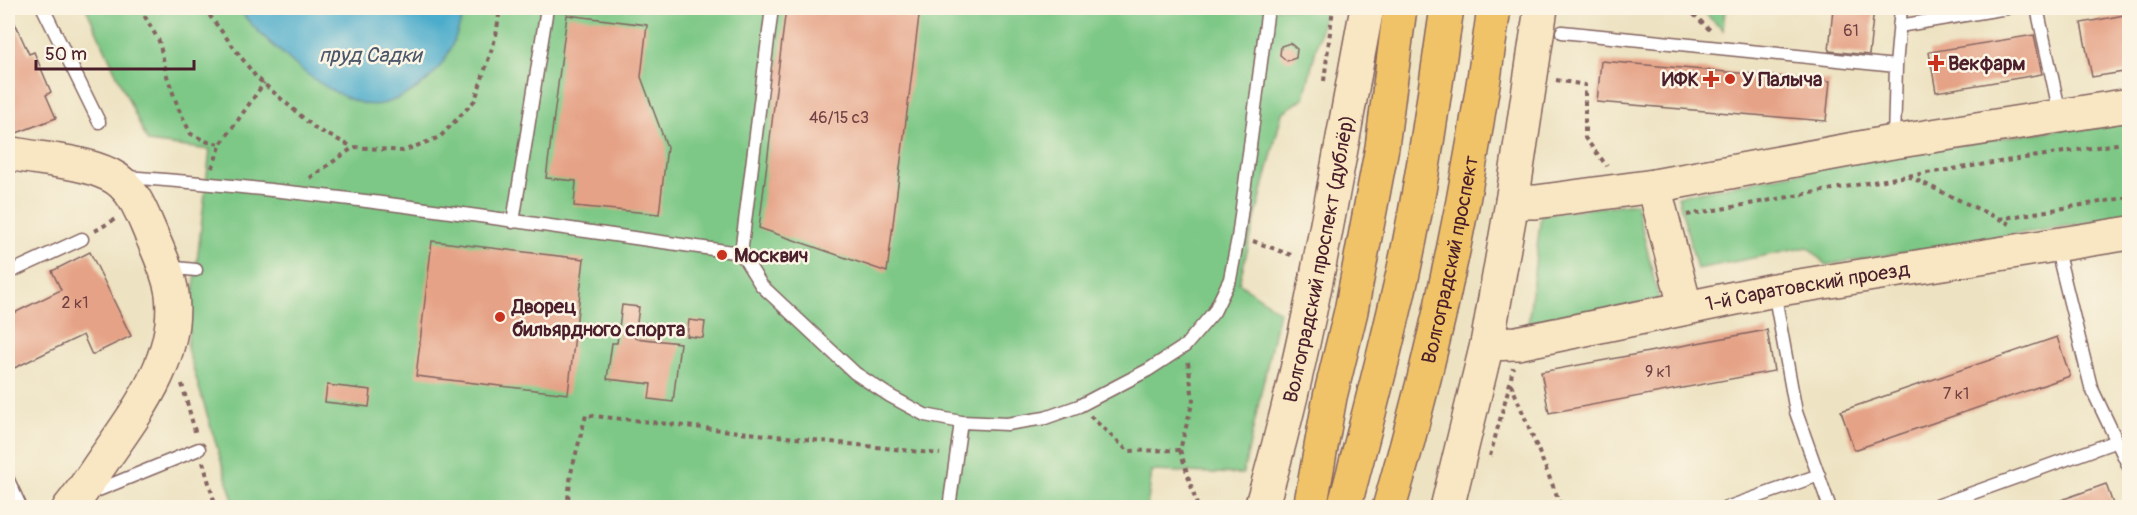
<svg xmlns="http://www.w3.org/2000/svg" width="2137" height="515" font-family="Pangolin,sans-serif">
<rect width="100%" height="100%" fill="#fcf5e5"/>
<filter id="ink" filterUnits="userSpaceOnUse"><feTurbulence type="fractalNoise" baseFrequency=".0167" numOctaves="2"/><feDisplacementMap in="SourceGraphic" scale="12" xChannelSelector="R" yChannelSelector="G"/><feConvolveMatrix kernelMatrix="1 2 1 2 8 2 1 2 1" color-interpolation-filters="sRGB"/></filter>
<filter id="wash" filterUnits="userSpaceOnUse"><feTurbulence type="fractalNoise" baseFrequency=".008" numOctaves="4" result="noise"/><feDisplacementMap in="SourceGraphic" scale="24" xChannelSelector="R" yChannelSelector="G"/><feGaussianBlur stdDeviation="1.35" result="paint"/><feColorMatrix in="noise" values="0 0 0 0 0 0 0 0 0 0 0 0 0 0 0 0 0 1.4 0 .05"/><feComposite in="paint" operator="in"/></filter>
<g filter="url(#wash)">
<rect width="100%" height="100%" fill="#ede2c1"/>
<!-- green -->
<path fill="#7dc886" stroke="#647458" stroke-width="1.5" d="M86,8H1326L1304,98L1282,113L1239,283L1279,311L1243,474L1152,471L1147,508L235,507L187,348L210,150L148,142Z
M1699,8H1725L1723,30Z
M2129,119V216L1826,265L1808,247L1697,269L1678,196L1887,155Z
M1636,203L1659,300L1528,325L1541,214Z"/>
<!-- water -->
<path fill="#4caccb" stroke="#4b667b" stroke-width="1.5" d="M238,8H465C454,48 441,79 401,97C389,103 374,107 361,103C331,94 305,74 283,54C266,39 251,26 238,8Z"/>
<g id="blocks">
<!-- building -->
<path fill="#e5a286" d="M8,8L29,54L34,52L51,92L46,95L56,118L14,134L8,120Z
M786,8H920L887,272L759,228Z
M1833,8H1874L1869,55L1829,51Z
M2130,14V71L2092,77L2081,23Z
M567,15L647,25L641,77L667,147L659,214L574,206L576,181L546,178Z
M2034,35L2042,74L1936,92L1929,52Z
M1290,43L1297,49L1296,58L1287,61L1280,55L1281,46Z
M1601,61L1830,81L1826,121L1597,102Z
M432,241L584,259L568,394L416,376Z
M90,252L131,336L92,355L83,335L8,371V316L61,290L52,271Z
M622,305L639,307L635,338L680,343L673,402L649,399L651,384L607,379L612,343H617Z
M689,320L705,322L703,338L687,336Z
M1767,330L1774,371L1549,413L1541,372Z
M2057,337L2070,376L1854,450L1841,411Z
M327,385L371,390L369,407L325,402Z
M2106,484L2114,507H2047V505Z"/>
</g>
</g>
<g filter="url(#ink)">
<use href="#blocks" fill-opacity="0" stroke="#836360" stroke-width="1.5"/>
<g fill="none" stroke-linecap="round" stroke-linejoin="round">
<!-- lane casing -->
<g stroke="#836360" stroke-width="15">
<path id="lane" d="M43,8L99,122
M772,8L741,253L761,285L855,373L890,396L925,415L961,422L1007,424L1045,418L1079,406L1148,370L1185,346L1214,312L1230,279L1238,238L1268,8
M2037,8L2060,114
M1899,26L2007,8
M1562,32L1896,66
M1894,141L1896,66L1901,8
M125,177C331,191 536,225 741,253
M513,222L547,8
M2056,246L2091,387L2130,469
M166,267L196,270
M8,273L82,239
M1774,291L1796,412L1830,508
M8,480L21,508
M91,493L199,449
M949,508L961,422
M1726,508L1819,475
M1931,508L2117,441"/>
</g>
<!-- secondary casing -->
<g stroke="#836360" stroke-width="36">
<g id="secondary">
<path d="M8,153C41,160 79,160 110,175C133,186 142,213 151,234C159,253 169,273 172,294C179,354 142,405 109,452C96,470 84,490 69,508"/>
<path d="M1654,186L1685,306"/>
<path d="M1512,202H1536L1654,186L1887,143L2130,105"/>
<path id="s1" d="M1487,344L1517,343L1774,290L2130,233"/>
<path id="s2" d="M1261,508C1310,344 1335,175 1367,8"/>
<path d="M1447,508L1487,344L1512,202L1541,8"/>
</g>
</g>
<!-- primary casing -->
<g stroke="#836360" stroke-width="36">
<g id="primary">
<path d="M1310,508L1330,397L1351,311L1382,147L1400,8"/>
<path d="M1344,508C1365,430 1385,352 1403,273C1422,186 1434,96 1447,8"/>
<path id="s3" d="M1389,508C1437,344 1472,176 1494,8"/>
</g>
</g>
<!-- path -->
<path stroke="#836360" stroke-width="4" stroke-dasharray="4.5 4.5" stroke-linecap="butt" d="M140,8L159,41L167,76L179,110L191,134L208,142L221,144
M204,8L256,77L316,129L353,147
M1687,8L1712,32
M1556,80L1585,85V138L1607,166
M1324,81L1333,8
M212,168L221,144L264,83
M1908,176L2010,224
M310,178L354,147L403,151L440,137L475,100L496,36L500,8
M1687,215L1907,176L2130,142
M1999,219L2130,197
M95,231L117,218
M1253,241L1294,256
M1188,362L1193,400L1180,450L1198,508
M182,384L196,435
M1511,384L1562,508
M1090,416L1128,451L1180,450
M1490,456L1510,383L1513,367
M203,462L216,508
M567,508L571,473L586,415L940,454"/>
<!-- lane -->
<use href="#lane" stroke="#fff" stroke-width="12"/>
<!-- secondary -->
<use href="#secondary" stroke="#f9e7c3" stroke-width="33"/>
<!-- primary -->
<use href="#primary" stroke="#f1c369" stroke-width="33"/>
</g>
</g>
<!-- markers -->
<g fill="#c8321e" stroke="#fcf5e5" stroke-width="2">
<path d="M1933 54h6v6h6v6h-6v6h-6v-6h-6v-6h6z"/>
<path d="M1708 70h6v6h6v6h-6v6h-6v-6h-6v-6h6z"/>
<circle cx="1730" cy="79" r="6"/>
<circle cx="722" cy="255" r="6"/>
<circle cx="500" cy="317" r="6"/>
</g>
<g text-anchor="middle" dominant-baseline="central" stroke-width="5" stroke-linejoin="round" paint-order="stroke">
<!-- number labels -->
<g font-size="16" fill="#714042">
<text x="1851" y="31">61</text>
<text x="839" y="118">46/15 с3</text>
<text x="75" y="303">2 к1</text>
<text x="1658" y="372">9 к1</text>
<text x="1956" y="394">7 к1</text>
</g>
<!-- poi labels -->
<g font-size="20" font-weight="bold" fill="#4a1f2b" stroke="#fcf5e5" text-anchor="start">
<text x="1948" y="63">Векфарм</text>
<text x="1699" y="79" text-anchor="end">ИФК</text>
<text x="1742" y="79">У Палыча</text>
<text x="734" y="255">Москвич</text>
<text x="512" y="306">Дворец<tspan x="512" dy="23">бильярдного спорта</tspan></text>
</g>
<!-- street labels -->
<g font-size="20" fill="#4a1f2b" stroke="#fcf5e5">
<text stroke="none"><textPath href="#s2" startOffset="256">Волгоградский проспект (дублёр)</textPath></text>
<text stroke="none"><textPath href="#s3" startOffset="256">Волгоградский проспект</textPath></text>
<text stroke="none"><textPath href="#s1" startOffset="326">1-й Саратовский проезд</textPath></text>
</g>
<!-- water labels -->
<g font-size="21" font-style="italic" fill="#4b576b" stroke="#fcf5e5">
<text x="370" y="55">пруд Садки</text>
</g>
</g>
<!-- margin -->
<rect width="2137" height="515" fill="none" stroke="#fcf5e5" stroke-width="30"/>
<!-- scale -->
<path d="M36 60v9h158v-9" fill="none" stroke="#4a1f2b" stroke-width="3"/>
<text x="45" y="60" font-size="18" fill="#4a1f2b" stroke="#fcf5e5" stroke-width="4.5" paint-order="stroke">50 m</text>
</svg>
